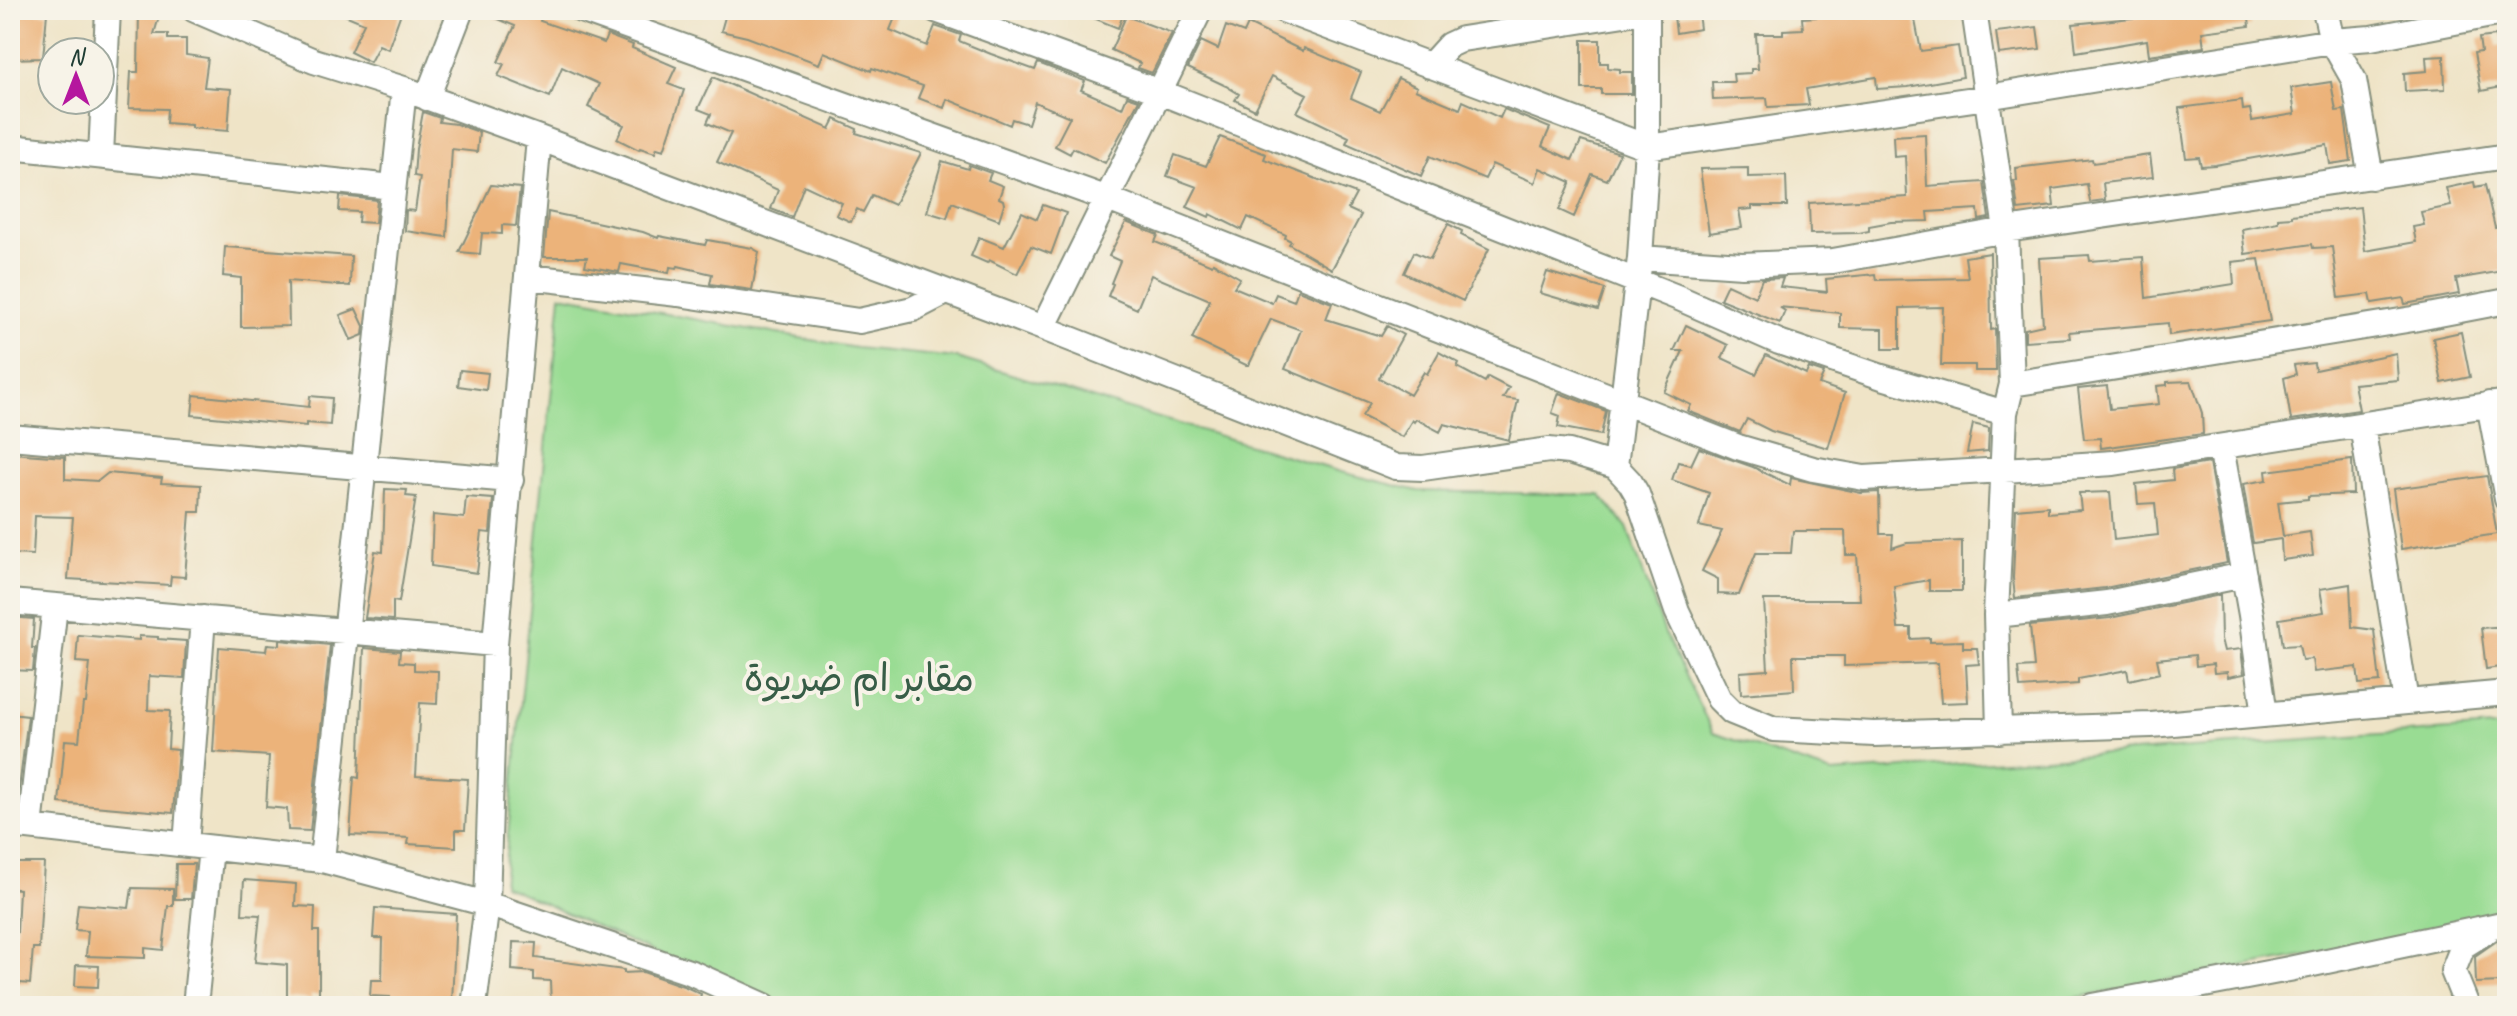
<svg xmlns="http://www.w3.org/2000/svg" width="2517" height="1016" font-family="Caveat,'Playpen Sans Arabic',sans-serif">
<rect width="100%" height="100%" fill="#f7f3e8"/>
<filter id="ink" filterUnits="userSpaceOnUse"><feTurbulence type="fractalNoise" baseFrequency=".0125" numOctaves="2"/><feDisplacementMap in="SourceGraphic" scale="16" xChannelSelector="R" yChannelSelector="G"/><feConvolveMatrix kernelMatrix="1 2 1 2 8 2 1 2 1" color-interpolation-filters="sRGB"/></filter>
<filter id="wash" filterUnits="userSpaceOnUse"><feTurbulence type="fractalNoise" baseFrequency=".006" numOctaves="4" result="noise"/><feDisplacementMap in="SourceGraphic" scale="32" xChannelSelector="R" yChannelSelector="G"/><feGaussianBlur stdDeviation="1.8" result="paint"/><feColorMatrix in="noise" values="0 0 0 0 0 0 0 0 0 0 0 0 0 0 0 0 0 1.4 0 .05"/><feComposite in="paint" operator="in"/></filter>
<g filter="url(#wash)">
<rect width="100%" height="100%" fill="#efe4c7"/>
<!-- green -->
<path fill="#99dc93" stroke="#5c8c64" stroke-width="2" d="M561,295L856,348L957,358L1341,472L1418,491L1600,495L1627,527L1666,636L1713,733L1832,773L2507,726V918L2030,1006H774L503,885Z"/>
<g id="blocks">
<!-- building -->
<path fill="#ecb37a" d="M139,10H161L154,34H168V39H186V55L208,58L204,87L231,89L228,131L191,128V125L166,123L167,109L129,108L131,72H138Z
M333,10H402L388,49L379,45L370,62L350,52L364,23Z
M477,10H544L540,21L604,43L607,35L633,45L632,48L676,67L668,84L684,90L664,150L657,148L655,153L640,148L639,150L617,139L624,125L588,107L599,84L562,67L550,97L498,76L504,64L498,62L515,26Z
M727,10H898L890,30L927,46L935,26L961,35L959,41L991,54L1035,70L1038,63L1085,81L1081,90L1122,108L1127,96L1139,100L1105,163L1073,148L1070,154L1055,146L1070,117L1035,102L1028,124L1012,119L1010,125L947,99L944,108L918,98L923,86L872,68L871,71L824,52L819,64L747,37L721,31Z
M1074,10H1125L1118,28Z
M1816,10H1913L1921,51L1958,46L1963,77L1908,87L1877,89L1876,77L1806,89L1809,105L1768,107L1767,98L1713,100L1712,82H1734L1733,74L1751,73V69H1758L1756,34H1783V30L1803,29L1802,18L1816,17Z
M2171,10H2248L2250,26L2202,32L2204,47L2149,55L2147,40L2076,52L2073,24L2141,17V14Z
M10,12L47,13L43,58L10,59Z
M1698,13L1700,29L1676,33L1674,16Z
M1126,16L1172,33L1152,73L1138,68L1140,63L1111,50Z
M1248,24L1303,51L1304,48L1361,72L1351,98L1380,111L1398,78L1417,87L1415,90L1460,109L1463,101L1500,118L1504,109L1550,128L1542,146L1572,160L1581,141L1620,153L1607,180L1592,174L1574,217L1559,210L1571,182L1540,168L1535,183L1492,164L1485,179L1430,156L1421,176L1346,143L1349,137L1297,112L1307,94L1272,76L1255,110L1235,100L1239,94L1226,86L1188,68L1201,41L1218,49L1226,26L1244,33Z
M2037,27L2040,49L1999,54L1996,32Z
M2495,36L2497,46L2507,44V86L2481,91L2474,53L2481,52L2479,38Z
M1582,40H1600V63H1608V68L1620,69V72H1632V94H1601V89H1582Z
M2444,56L2445,89L2405,91L2404,73L2427,71L2426,57Z
M713,77L830,129L835,119L857,129L856,133L921,153L894,205L872,195L863,212L857,209L851,222L836,215L842,203L804,185L792,217L771,209L778,190L717,162L731,133L707,123L711,114L698,109Z
M2331,82L2336,111L2344,110L2351,161L2330,164L2327,145L2215,165L2201,166L2199,157L2186,158L2179,108L2242,100L2243,110L2250,109L2252,121L2295,114L2291,88Z
M423,112L440,118L439,122L456,124L479,132L477,152L452,149L447,237L405,231L406,210L415,211L420,177L414,176L416,149Z
M1925,134L1927,186L1984,182L1989,218L1979,220L1978,209L1928,212L1929,221L1891,222L1869,226V231L1859,233L1810,234L1809,203L1907,197L1905,156L1894,157L1893,136Z
M1220,137L1266,154L1264,159L1356,194L1348,209L1361,215L1332,269L1289,244L1291,241L1285,238L1286,235L1248,217L1242,230L1210,214L1209,217L1187,207L1197,187L1167,176L1175,155L1206,166Z
M2150,155L2153,177L2103,183L2105,200L2090,202L2087,184L2052,189L2054,206L2018,210L2014,181H2017L2016,168L2092,159L2093,163Z
M942,161L968,169L969,165L991,173L988,180L1003,186L999,198L1003,200L1004,204L999,220L952,202L947,218L927,212Z
M1748,168V177L1786,176L1787,206H1752V209L1739,210L1742,228L1709,233L1700,169Z
M2474,182L2475,187L2485,185L2495,228L2504,226L2507,243L2498,245L2503,271L2456,279L2459,294L2405,304L2403,298L2372,303L2370,294L2339,298L2332,247L2313,248L2312,244L2245,254L2242,229L2278,222V218L2292,217V215L2360,207L2365,251L2416,242L2413,227L2424,225L2421,212L2451,206L2446,188Z
M491,185L520,188L516,226L502,225V234L482,233L480,254L459,252Z
M340,196L377,200L375,223L358,222L359,212L339,211Z
M1043,205L1066,213L1051,254L1031,246L1017,274L989,260L987,263L971,256L979,237L1004,247L1022,212L1037,219Z
M548,212L643,232L658,238L659,236L705,245L707,240L752,248L759,252L752,290L710,284L712,274L678,266L677,268L670,267L669,273L621,264L619,272L585,266L587,257H544Z
M1126,222L1158,235L1155,242L1212,265L1213,263L1240,278L1234,287L1272,303L1276,294L1294,301L1298,290L1332,303L1326,319L1381,336L1387,326L1403,335L1379,378L1410,395L1424,372L1427,374L1439,352L1459,363L1457,367L1485,382L1488,377L1509,388L1503,398L1518,400L1509,440L1444,424L1440,432L1416,419L1414,422L1412,420L1402,437L1362,416L1370,403L1285,369L1301,330L1271,319L1249,365H1246L1192,339L1210,300L1151,275L1137,309L1108,296L1113,284L1111,283L1120,261L1109,256Z
M1448,224L1462,231L1461,235L1489,249L1463,301L1404,273L1414,252L1430,259Z
M225,247L351,256L350,286L288,281L289,326L241,327V278L223,276Z
M1990,253L1991,330L1995,329L1996,371H1975V365H1941L1943,307L1900,308V349H1883V329L1840,328V313L1779,307L1785,311L1780,323L1720,299L1727,284L1755,297L1762,279L1783,278L1780,287L1827,292L1826,279L1875,274L1876,280L1968,278L1965,257Z
M2089,255L2090,261L2143,257L2146,298L2234,284L2232,262L2259,259L2270,321L2169,335L2168,323L2069,332L2070,338L2025,341V329L2043,325L2039,258Z
M1547,272L1605,289L1598,310L1540,293Z
M356,309L364,326L363,335L351,340L340,315Z
M1686,325L1728,345L1722,358L1756,374L1766,355L1806,374L1809,368L1824,373L1819,384L1845,393L1828,448L1771,431L1747,419L1740,432L1688,411L1691,405L1664,392L1683,351H1674Z
M2461,332L2470,377L2442,383L2433,338Z
M2396,353L2398,380L2354,384L2359,410L2291,420L2284,378L2296,374L2294,365L2314,363L2315,370Z
M460,370L488,373L486,390L458,386Z
M2191,381L2202,413L2203,434L2101,448L2100,438L2084,439L2078,389L2107,386L2110,409L2159,404L2157,386L2167,385V382Z
M1559,393L1606,411L1601,435L1558,427L1560,416L1552,413Z
M194,395L309,407L310,396L332,398L330,425L306,423V426L192,415Z
M1973,424L1989,428L1988,451L1967,453Z
M1699,448L1753,467L1790,485L1791,478L1861,493L1879,492L1880,534H1893L1892,548L1907,543L1962,541V591H1929V580L1894,586L1898,628H1911V639L1930,638V642L1963,641V648H1977L1979,664L1966,665L1968,702L1941,703L1938,663L1844,666V656H1793L1794,690L1741,694L1740,672L1768,670L1764,600H1860L1857,555H1846L1845,531H1793L1791,553H1756L1739,595L1718,594V579L1702,571L1722,531L1699,526L1709,493L1672,480L1678,462L1691,465Z
M10,453L65,457V479L98,481L108,473L162,478L161,483L201,485L200,512H190L185,577L171,576L170,585L68,579L73,517L35,516L33,555L10,554V525H14L16,470H10Z
M2352,460L2353,494L2308,496V499L2278,502L2283,536L2310,532L2313,556L2282,560L2281,539L2253,543L2243,484L2267,480L2266,471Z
M2209,463L2227,563L2105,588L2015,598L2013,578L2016,509L2048,506V513L2081,510L2079,493L2110,492L2114,540L2158,535L2155,503L2138,504L2136,484L2173,480L2172,469Z
M2487,476L2497,534L2401,549L2393,489Z
M385,489L407,490L406,496L416,497L399,602L393,601V620L365,618L375,551L383,552Z
M466,497L493,499L490,533L482,532L477,573L431,566L433,515L464,518Z
M2350,584L2352,627L2374,630L2380,682L2359,684L2357,667L2314,672L2312,659L2302,660L2299,645L2283,646L2279,619L2324,612L2320,589Z
M2220,595L2221,639L2224,651L2241,649L2244,674L2228,677L2227,672L2214,673L2213,664L2196,666L2195,655L2157,659L2160,673L2129,680L2127,670L2078,679V684L2020,688L2018,668L2034,667L2030,626L2110,618Z
M10,617L34,619L32,648H35L33,671L10,670Z
M2507,626V666L2486,669L2481,628Z
M78,635L139,640V636L158,637V639L186,641L184,678L149,676L148,710L170,711L168,749L178,750L173,813L59,803L65,740L79,741L83,703H86L90,663L76,662Z
M280,640L330,645L310,831L288,830L287,809L266,807L269,756L213,752L219,647L266,651L267,644L280,645Z
M364,648L400,651L399,662L414,663V670L438,671L437,704L420,703L416,776L468,779L465,830H456V847L408,844L409,838L350,835L354,777L359,778Z
M10,714L28,716L19,789L10,788Z
M10,863H44L39,948H33L30,984L10,982V933H17L19,889L10,888Z
M176,864H194L191,899H175Z
M244,880L296,884L295,906L315,907L314,931H319V995H311V999L287,998V965L255,962L260,915L242,914Z
M132,888L173,889V906H168L163,950L145,948V958L86,956L88,931L75,930L78,904L129,908Z
M375,908L456,914L452,1003L421,1001V1006H389L390,997L370,996L371,980H382L383,938H373Z
M2498,940L2503,982L2476,983L2475,956Z
M513,942L536,943L535,958L624,970V973L643,972L686,987L701,994L698,1006L551,1005L550,981L534,980V972L512,970Z
M76,965L99,966L98,987L75,986Z"/>
</g>
</g>
<g filter="url(#ink)">
<use href="#blocks" fill-opacity="0" stroke="#87907e" stroke-width="2"/>
<g fill="none" stroke-linecap="round" stroke-linejoin="round">
<!-- street casing -->
<g stroke="#87907e" stroke-width="28">
<path id="street" d="M195,10L314,61L404,89L539,138L1043,328L1396,467L1423,468L1549,450L1569,452L1615,466L1630,482L1637,494L1677,611L1719,699L1732,712L1774,729L1874,734L2151,725L2507,693
M581,10L1108,199L1738,447L1813,469L1864,478L2004,470L2114,463L2507,402
M936,10L1160,92L1679,298L1779,342L1882,377L2005,413
M1283,10L1647,147L1987,97L2332,41L2371,38L2507,12
M1974,10L2006,230L2012,384L2005,413L1996,615L1999,731
M2325,10L2332,41L2354,80L2371,177
M1430,66L1449,45L1462,39L1650,10
M427,98L461,10
M10,147L393,187
M101,155L108,10
M1640,258L1742,265L1833,261L2006,230L2507,156
M529,277L678,294L859,321L913,309L944,293
M1043,328L1200,10
M2012,384L2413,319L2507,301
M2489,404L2507,499
M2362,425L2406,702
M10,437L511,480
M2221,447L2251,615L2265,715
M1615,466L1640,258L1647,147V10
M10,602L495,644
M1996,615L2107,603L2244,575
M10,825L322,860L487,904L692,973L765,1006
M30,827L55,606
M186,845L203,618
M322,860L404,89
M195,1006L211,848
M474,1006L487,904L495,644L539,138
M2092,1006L2289,969L2507,923
M2467,1006L2453,971L2463,946L2487,931"/>
</g>
<!-- street -->
<use href="#street" stroke="#fff" stroke-width="24"/>
</g>
</g>
<g text-anchor="middle" dominant-baseline="central" stroke-width="8" stroke-linejoin="round" paint-order="stroke">
<!-- park labels -->
<g font-size="38" fill="#375d47" stroke="#f7f3e8">
<text x="859" y="678">مقابر ام ضريوة</text>
</g>
</g>
<!-- margin -->
<rect width="2517" height="1016" fill="none" stroke="#f7f3e8" stroke-width="40"/>
<!-- north arrow -->
<g transform="translate(76 76)"><circle r="38" fill="#f7f3e8" stroke="#a1aaa0" stroke-width="2"/>
<path d="M0-6L14 30L0 20L-14 30Z" fill="#b5179e"/>
<text y="-12" font-size="22" font-weight="bold" text-anchor="middle" fill="#1f3d34">N</text>
</g>
</svg>
